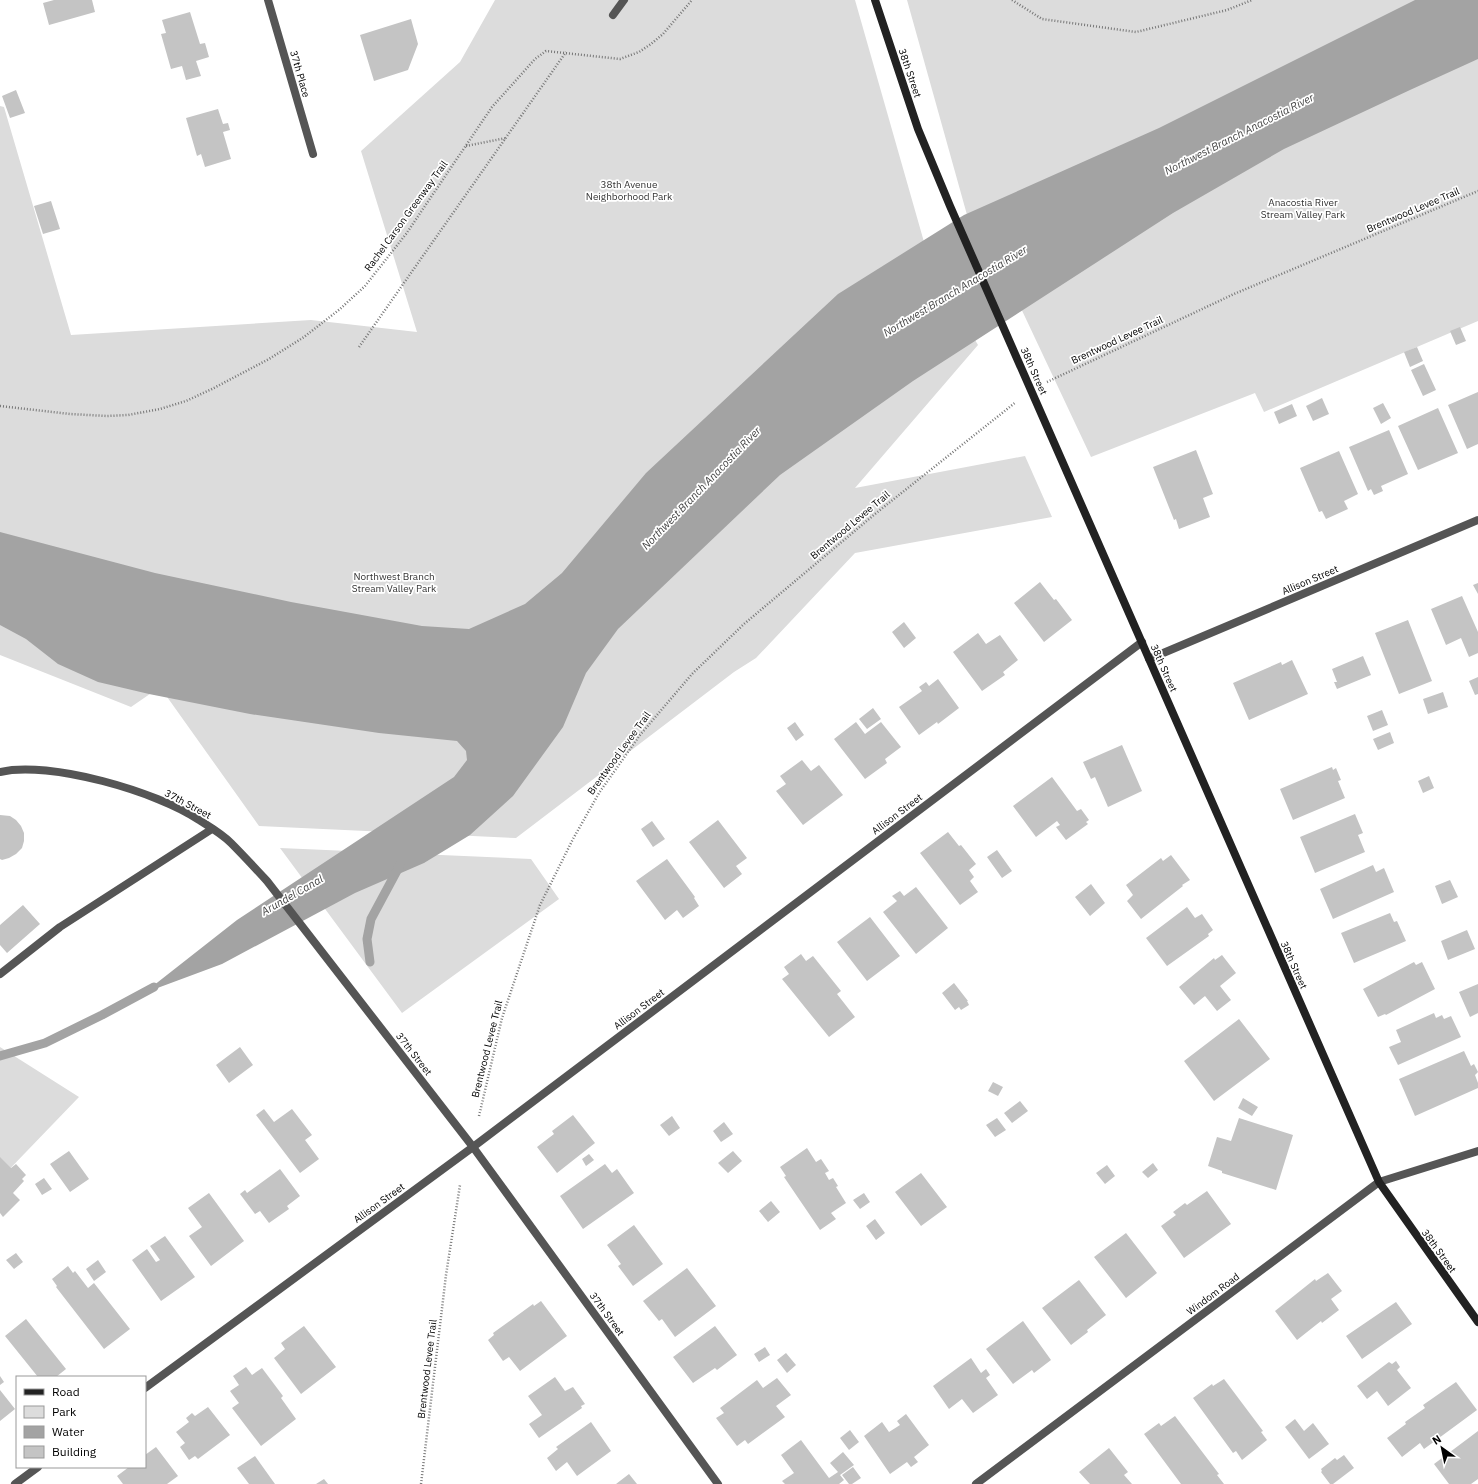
<svg xmlns="http://www.w3.org/2000/svg" width="1478" height="1484" font-family="'IBM Plex Sans',sans-serif">
<rect width="100%" height="100%" fill="#fff"/>
<!-- green -->
<path fill="#dcdcdc" d="M495,0H855L930,263L978,345L855,488L1025,456L1052,517L855,553L756,658L734,672L516,838L259,826L160,687L131,707L0,655V106L4,107L71,335L311,320L417,332L361,151L460,62Z
M907,0H1478V321L1264,412L1255,393L1091,457L977,215L969,222Z
M280,848L531,859L559,899L402,1013Z
M0,1047L79,1097L0,1179Z"/>
<!-- water -->
<path fill="#a3a3a3" d="M1415,0H1478V59L1410,90L1284,149L1173,213L913,381L780,475L618,629L586,673L563,727L513,796L470,835L424,863L355,893L222,964L144,993L237,920L454,777L467,760L466,751L457,741L379,733L250,714L149,694L98,682L58,664L26,639L0,625V532L155,573L291,602L422,626L469,629L525,604L562,573L646,473L838,294L964,215L1159,128Z"/>
<g fill="none" stroke-linecap="round" stroke-linejoin="round">
<!-- stream -->
<path stroke="#a3a3a3" stroke-width="9" d="M370,962L367,939L371,919L400,865
M0,1056L45,1043L102,1015L154,987"/>
</g>
<!-- building -->
<path fill="#c4c4c4" d="M54,0H92L95,12L49,25L43,3Z
M190,12L200,44L205,43L209,57L196,61L201,76L186,80L182,66L171,69L161,34L166,33L162,20Z
M411,19L418,44L408,70L374,81L360,35Z
M16,90L25,113L10,118L2,96Z
M218,109L223,124L228,123L230,130L223,132L231,159L205,167L201,154L197,156L186,118Z
M51,201L60,229L43,234L34,206Z
M1460,327L1466,341L1456,345L1450,331Z
M1417,347L1423,361L1410,367L1404,352Z
M1424,364L1436,390L1423,396L1411,370Z
M1478,392V444L1467,449L1448,405Z
M1322,398L1329,414L1313,421L1306,406Z
M1383,403L1391,418L1381,424L1373,408Z
M1292,404L1297,416L1279,424L1274,412Z
M1438,408L1458,453L1418,470L1398,426Z
M1389,430L1408,474L1381,486L1383,491L1374,495L1371,489L1368,491L1349,447Z
M1196,450L1213,494L1203,498L1210,517L1179,529L1176,519L1174,520L1153,467Z
M1339,451L1358,494L1344,501L1348,509L1326,519L1322,511L1319,512L1300,468Z
M1040,582L1054,600L1056,599L1072,620L1044,642L1014,603Z
M1478,583V594L1473,585Z
M1462,596L1478,632V653L1469,657L1461,638L1446,645L1431,609Z
M1408,620L1432,681L1399,694L1375,633Z
M904,622L916,638L904,648L892,632Z
M978,633L986,644L1000,635L1018,660L1003,672L1005,675L982,691L953,652Z
M1363,656L1371,675L1337,689L1334,682H1337L1332,669Z
M1292,660L1308,694L1249,720L1233,683L1281,662L1282,665Z
M1478,677V694L1475,695L1469,681Z
M938,679L959,708L938,724L937,722L919,735L899,707L922,691L919,687L926,682L929,686Z
M1443,692L1448,707L1428,714L1423,699Z
M873,708L881,719L867,729L859,719Z
M1382,710L1388,725L1373,731L1367,716Z
M795,722L804,735L796,741L787,728Z
M856,722L865,734L881,722L901,747L885,759L887,763L865,779L834,739Z
M1390,732L1394,743L1378,750L1373,739Z
M1122,745L1142,791L1108,807L1095,777L1091,779L1083,762Z
M802,760L811,771L819,765L843,795L803,825L776,791L786,784L780,776Z
M1332,767L1333,770L1336,768L1341,780L1338,781L1345,798L1293,820L1280,789Z
M1429,776L1434,788L1423,793L1418,781Z
M1052,777L1077,811L1081,809L1089,820L1086,822L1088,824L1066,840L1056,827L1060,825L1057,821L1036,837L1013,806Z
M1355,814L1363,833L1358,835L1365,852L1315,873L1300,837Z
M0,815L10,816L16,820L21,826L24,833V841L22,848L16,854L9,858L2,860L0,859Z
M718,820L747,858L736,866L742,874L724,888L689,842Z
M652,821L665,839L653,847L641,829Z
M948,832L959,846L961,845L976,864L969,870L974,877L970,881L978,892L960,905L920,853Z
M997,850L1012,871L1002,878L987,857Z
M1171,855L1190,880L1182,885L1183,886L1141,919L1127,901L1133,895L1126,885L1161,858L1163,861Z
M667,859L695,897L694,898L699,906L683,918L677,910L665,920L636,881Z
M1373,865L1376,872L1384,868L1394,892L1333,919L1320,889Z
M1450,880L1458,897L1442,904L1435,886Z
M1091,884L1105,903L1090,916L1075,897Z
M916,887L948,928L916,954L883,912L897,901L892,896L900,891L904,896Z
M23,905L40,924L7,953L0,945V925Z
M1187,907L1195,918L1202,914L1213,930L1208,934L1209,936L1167,966L1146,938Z
M1390,913L1394,922L1397,921L1406,941L1354,963L1341,933Z
M870,917L900,956L867,981L837,942Z
M1467,930L1475,949L1448,960L1441,941Z
M801,954L806,961L813,956L841,991L837,994L855,1017L829,1037L782,979L789,974L784,967Z
M1222,955L1236,973L1220,986L1231,1000L1217,1011L1205,996L1194,1005L1179,987L1214,958L1215,960Z
M1414,962L1416,965L1422,962L1435,989L1386,1015L1385,1014L1378,1017L1363,989Z
M954,983L968,1001H967L969,1005L961,1010L959,1007L955,1010L942,993Z
M1478,984V1013L1470,1017L1459,992Z
M1434,1013L1436,1018L1442,1015L1444,1019L1451,1016L1461,1037L1398,1065L1389,1047L1401,1042L1396,1030Z
M1239,1019L1270,1059L1214,1101L1184,1061Z
M240,1047L253,1065L229,1083L216,1065Z
M1464,1051L1471,1066L1474,1064L1478,1072L1475,1075L1478,1083V1088L1415,1116L1399,1079Z
M993,1082L1003,1087L998,1096L988,1091Z
M1243,1098L1258,1107L1252,1116L1238,1108Z
M1020,1101L1028,1111L1012,1123L1004,1113Z
M264,1109L274,1122L292,1109L312,1135L305,1140L319,1159L300,1173L256,1115Z
M573,1115L595,1143L557,1173L537,1147L554,1134L552,1131Z
M672,1116L680,1128L669,1136L660,1125Z
M997,1118L1006,1130L995,1137L986,1125Z
M1239,1118L1293,1135L1276,1190L1222,1173V1171L1208,1166L1217,1137L1231,1141Z
M724,1122L733,1134L721,1142L713,1131Z
M807,1148L816,1162L821,1159L829,1171L825,1173L829,1180L833,1178L838,1186L836,1187L846,1203L831,1213L836,1219L820,1230L784,1177L786,1176L780,1167Z
M69,1151L89,1179L70,1192L50,1164Z
M733,1151L742,1161L728,1173L718,1163Z
M589,1154L594,1160L586,1166L582,1159Z
M0,1157L11,1168L16,1164L26,1175L22,1179L24,1181L13,1193L20,1200L3,1217L0,1213Z
M1153,1163L1158,1170L1148,1178L1142,1172Z
M605,1164L612,1173L617,1169L634,1193L583,1229L560,1196Z
M1107,1165L1115,1176L1105,1184L1096,1173Z
M280,1169L300,1196L287,1206L289,1209L269,1223L260,1211L255,1214L240,1194L245,1190L247,1193Z
M921,1173L947,1207L921,1226L895,1192Z
M44,1178L52,1189L42,1195L35,1184Z
M1207,1191L1231,1224L1184,1258L1161,1226L1176,1215L1173,1212L1185,1203L1187,1205Z
M209,1193L244,1241L211,1266L189,1236L202,1227L188,1208Z
M864,1193L870,1202L860,1209L853,1200Z
M771,1201L780,1212L768,1222L759,1211Z
M875,1219L885,1233L876,1240L866,1226Z
M634,1225L663,1264L633,1286L618,1266L621,1264L607,1245Z
M1126,1233L1157,1273L1126,1298L1094,1257Z
M165,1236L195,1277L161,1301L132,1260L147,1249L156,1262L160,1260L150,1246Z
M16,1253L23,1262L14,1269L6,1260Z
M98,1260L106,1272L94,1281L86,1269Z
M68,1266L73,1273L75,1271L88,1288L94,1283L130,1329L104,1349L56,1287L57,1286L52,1279Z
M687,1268L716,1306L675,1337L662,1319L659,1321L643,1301Z
M1328,1273L1342,1291L1331,1299L1339,1310L1322,1323L1321,1321L1297,1340L1275,1311L1315,1279L1316,1281Z
M1079,1280L1106,1315L1087,1330L1088,1332L1071,1345L1042,1308Z
M541,1301L567,1336L520,1371L509,1357L503,1361L488,1340L494,1335L493,1333L533,1304L534,1306Z
M1396,1302L1412,1324L1362,1359L1346,1336Z
M26,1319L66,1369L56,1377H38L5,1336Z
M1023,1321L1051,1360L1034,1373L1032,1370L1013,1384L986,1349Z
M304,1326L336,1367L301,1394L274,1358L285,1349L281,1343Z
M715,1326L737,1355L717,1370L715,1368L693,1383L673,1357Z
M765,1347L770,1355L759,1362L754,1354Z
M786,1353L796,1365L787,1373L777,1360Z
M971,1358L981,1373L986,1369L990,1375L986,1378L998,1395L973,1413L962,1399L949,1409L933,1386Z
M1396,1361L1400,1367L1397,1370L1411,1388L1388,1406L1377,1391L1367,1399L1357,1386L1389,1362L1392,1364Z
M246,1367L252,1375L262,1368L283,1396L281,1398L296,1419L261,1446L232,1408L239,1403L230,1391L239,1385L233,1376Z
M0,1376L4,1382L0,1385Z
M555,1377L565,1391L573,1387L585,1404L581,1406L582,1408L539,1438L529,1424L542,1415L528,1396Z
M777,1378L791,1395L776,1406L785,1417L748,1444L745,1440L737,1446L716,1418L724,1413L720,1408L757,1380L763,1388Z
M1224,1379L1263,1431L1261,1432L1267,1440L1242,1460L1236,1451L1233,1453L1193,1398L1212,1384L1213,1386Z
M1456,1382L1477,1410L1424,1449L1420,1443L1402,1457L1387,1438L1406,1424L1405,1422L1425,1408L1423,1405Z
M0,1390L15,1409L0,1421Z
M208,1407L230,1435L198,1459L195,1456L189,1460L180,1447L185,1443L176,1432L189,1422L186,1418L192,1413L195,1416Z
M906,1414L929,1445L914,1457L918,1462L911,1467L907,1462L890,1474L864,1436L882,1422L889,1432L900,1425L897,1421Z
M1175,1416L1219,1474L1217,1475L1224,1484H1181L1144,1434L1159,1423L1161,1426Z
M1295,1419L1304,1431L1313,1423L1329,1444L1309,1459L1285,1427Z
M591,1422L611,1451L577,1476L567,1462L556,1471L547,1458L558,1449L556,1447Z
M850,1430L859,1442L849,1450L840,1438Z
M1478,1431V1479L1471,1484H1449L1434,1464Z
M801,1440L829,1478L838,1472L830,1463L843,1452L854,1465L840,1475L844,1480L839,1484H785L782,1481L794,1473L781,1455Z
M156,1447L178,1476L167,1484H123L117,1476L129,1467H145V1455Z
M1109,1448L1128,1472L1124,1475L1132,1484H1090L1079,1472Z
M1344,1455L1354,1468L1333,1484H1330L1321,1472L1322,1471L1321,1469L1335,1458L1337,1460Z
M255,1456L275,1484H249L237,1468Z
M853,1467L861,1478L852,1484H849L842,1475Z
M629,1474L637,1484H616Z
M324,1479L328,1484H316Z"/>
<g fill="none" stroke-linecap="round" stroke-linejoin="round">
<!-- path -->
<path stroke="#777" stroke-width="2.5" stroke-dasharray="1 2" stroke-linecap="butt" d="M1012,0L1042,19L1136,32L1227,10L1252,0
M466,146L506,138
M359,347L566,52
M1047,382L1234,294L1478,191
M0,406L70,414L107,416L128,415L160,409L186,401L212,389L269,359L304,337L340,309L365,286L406,234L492,107L535,59L546,51L620,59L639,52L651,44L663,34L692,0
M479,1116L502,1018L540,905L573,839L599,793L640,735L692,674L744,624L875,514L1016,402
M421,1484L446,1275L460,1185"/>
<!-- service -->
<path stroke="#555" stroke-width="8" d="M613,15L624,0
M0,974L60,927L212,829"/>
<!-- minor -->
<path stroke="#555" stroke-width="8" d="M268,0L313,154
M1149,659L1478,520
M0,772C49,760 158,792 199,820C210,827 222,834 231,843C243,855 255,868 267,881L473,1147L718,1484
M1379,1182L1478,1151"/>
<!-- tertiary -->
<path stroke="#555" stroke-width="8" d="M145,1388L473,1147L1142,642
M15,1484L38,1467
M976,1484L1379,1182"/>
<!-- secondary -->
<path stroke="#222" stroke-width="8" d="M875,0L918,129L950,206L1379,1182L1478,1322"/>
</g>
<g text-anchor="middle" dominant-baseline="central" stroke-width="3.5" stroke-linejoin="round" paint-order="stroke">
<!-- street labels -->
<g font-size="10" fill="#000" stroke="#fff">
<text transform="translate(910 73) rotate(71)">38th Street</text>
<text transform="translate(300 74) rotate(74)">37th Place</text>
<text transform="translate(1413 210) rotate(-23)">Brentwood Levee Trail</text>
<text transform="translate(406 216) rotate(-54)">Rachel Carson Greenway Trail</text>
<text transform="translate(1117 340) rotate(-25)">Brentwood Levee Trail</text>
<text transform="translate(1034 371) rotate(66)">38th Street</text>
<text transform="translate(850 525) rotate(-40)">Brentwood Levee Trail</text>
<text transform="translate(1310 580) rotate(-23)">Allison Street</text>
<text transform="translate(1164 668) rotate(66)">38th Street</text>
<text transform="translate(619 753) rotate(-54)">Brentwood Levee Trail</text>
<text transform="translate(188 804) rotate(28)">37th Street</text>
<text transform="translate(897 814) rotate(-37)">Allison Street</text>
<text transform="translate(1294 965) rotate(66)">38th Street</text>
<text transform="translate(639 1009) rotate(-37)">Allison Street</text>
<text transform="translate(487 1049) rotate(-76)">Brentwood Levee Trail</text>
<text transform="translate(414 1054) rotate(52)">37th Street</text>
<text transform="translate(379 1203) rotate(-36)">Allison Street</text>
<text transform="translate(1439 1251) rotate(54)">38th Street</text>
<text transform="translate(1213 1294) rotate(-37)">Windom Road</text>
<text transform="translate(607 1314) rotate(54)">37th Street</text>
<text transform="translate(427 1369) rotate(-83)">Brentwood Levee Trail</text>
</g>
<!-- park labels -->
<g font-size="10" fill="#333" stroke="#fff">
<text x="629" y="184">38th Avenue<tspan x="629" dy="12">Neighborhood Park</tspan></text>
<text x="1303" y="202">Anacostia River<tspan x="1303" dy="12">Stream Valley Park</tspan></text>
<text x="394" y="576">Northwest Branch<tspan x="394" dy="12">Stream Valley Park</tspan></text>
</g>
<!-- water labels -->
<g font-size="11" font-style="italic" fill="#444" stroke="#fff">
<text transform="translate(1239 134) rotate(-27)">Northwest Branch Anacostia River</text>
<text transform="translate(955 291) rotate(-31)">Northwest Branch Anacostia River</text>
<text transform="translate(701 488) rotate(-46)">Northwest Branch Anacostia River</text>
<text transform="translate(292 895) rotate(-30)">Arundel Canal</text>
</g>
</g>
<!-- legend -->
<rect x="16" y="1376" width="130" height="92" fill="#ffffff" stroke="#999999"/>
<rect x="24" y="1389" width="20" height="6" fill="#222222" stroke="#999999"/>
<text x="52" y="1396" font-size="12" fill="#000000">Road</text>
<rect x="24" y="1406" width="20" height="12" fill="#dcdcdc" stroke="#999999"/>
<text x="52" y="1416" font-size="12" fill="#000000">Park</text>
<rect x="24" y="1426" width="20" height="12" fill="#a3a3a3" stroke="#999999"/>
<text x="52" y="1436" font-size="12" fill="#000000">Water</text>
<rect x="24" y="1446" width="20" height="12" fill="#c4c4c4" stroke="#999999"/>
<text x="52" y="1456" font-size="12" fill="#000000">Building</text>
<!-- north arrow -->
<g transform="translate(1442 1448) rotate(327)" stroke="#ffffff" stroke-width="3" paint-order="stroke">
<path d="M0-3L7 15L0 10L-7 15Z" fill="#000000"/>
<text y="-6" font-size="11" font-weight="bold" text-anchor="middle" fill="#000000">N</text>
</g>
</svg>
